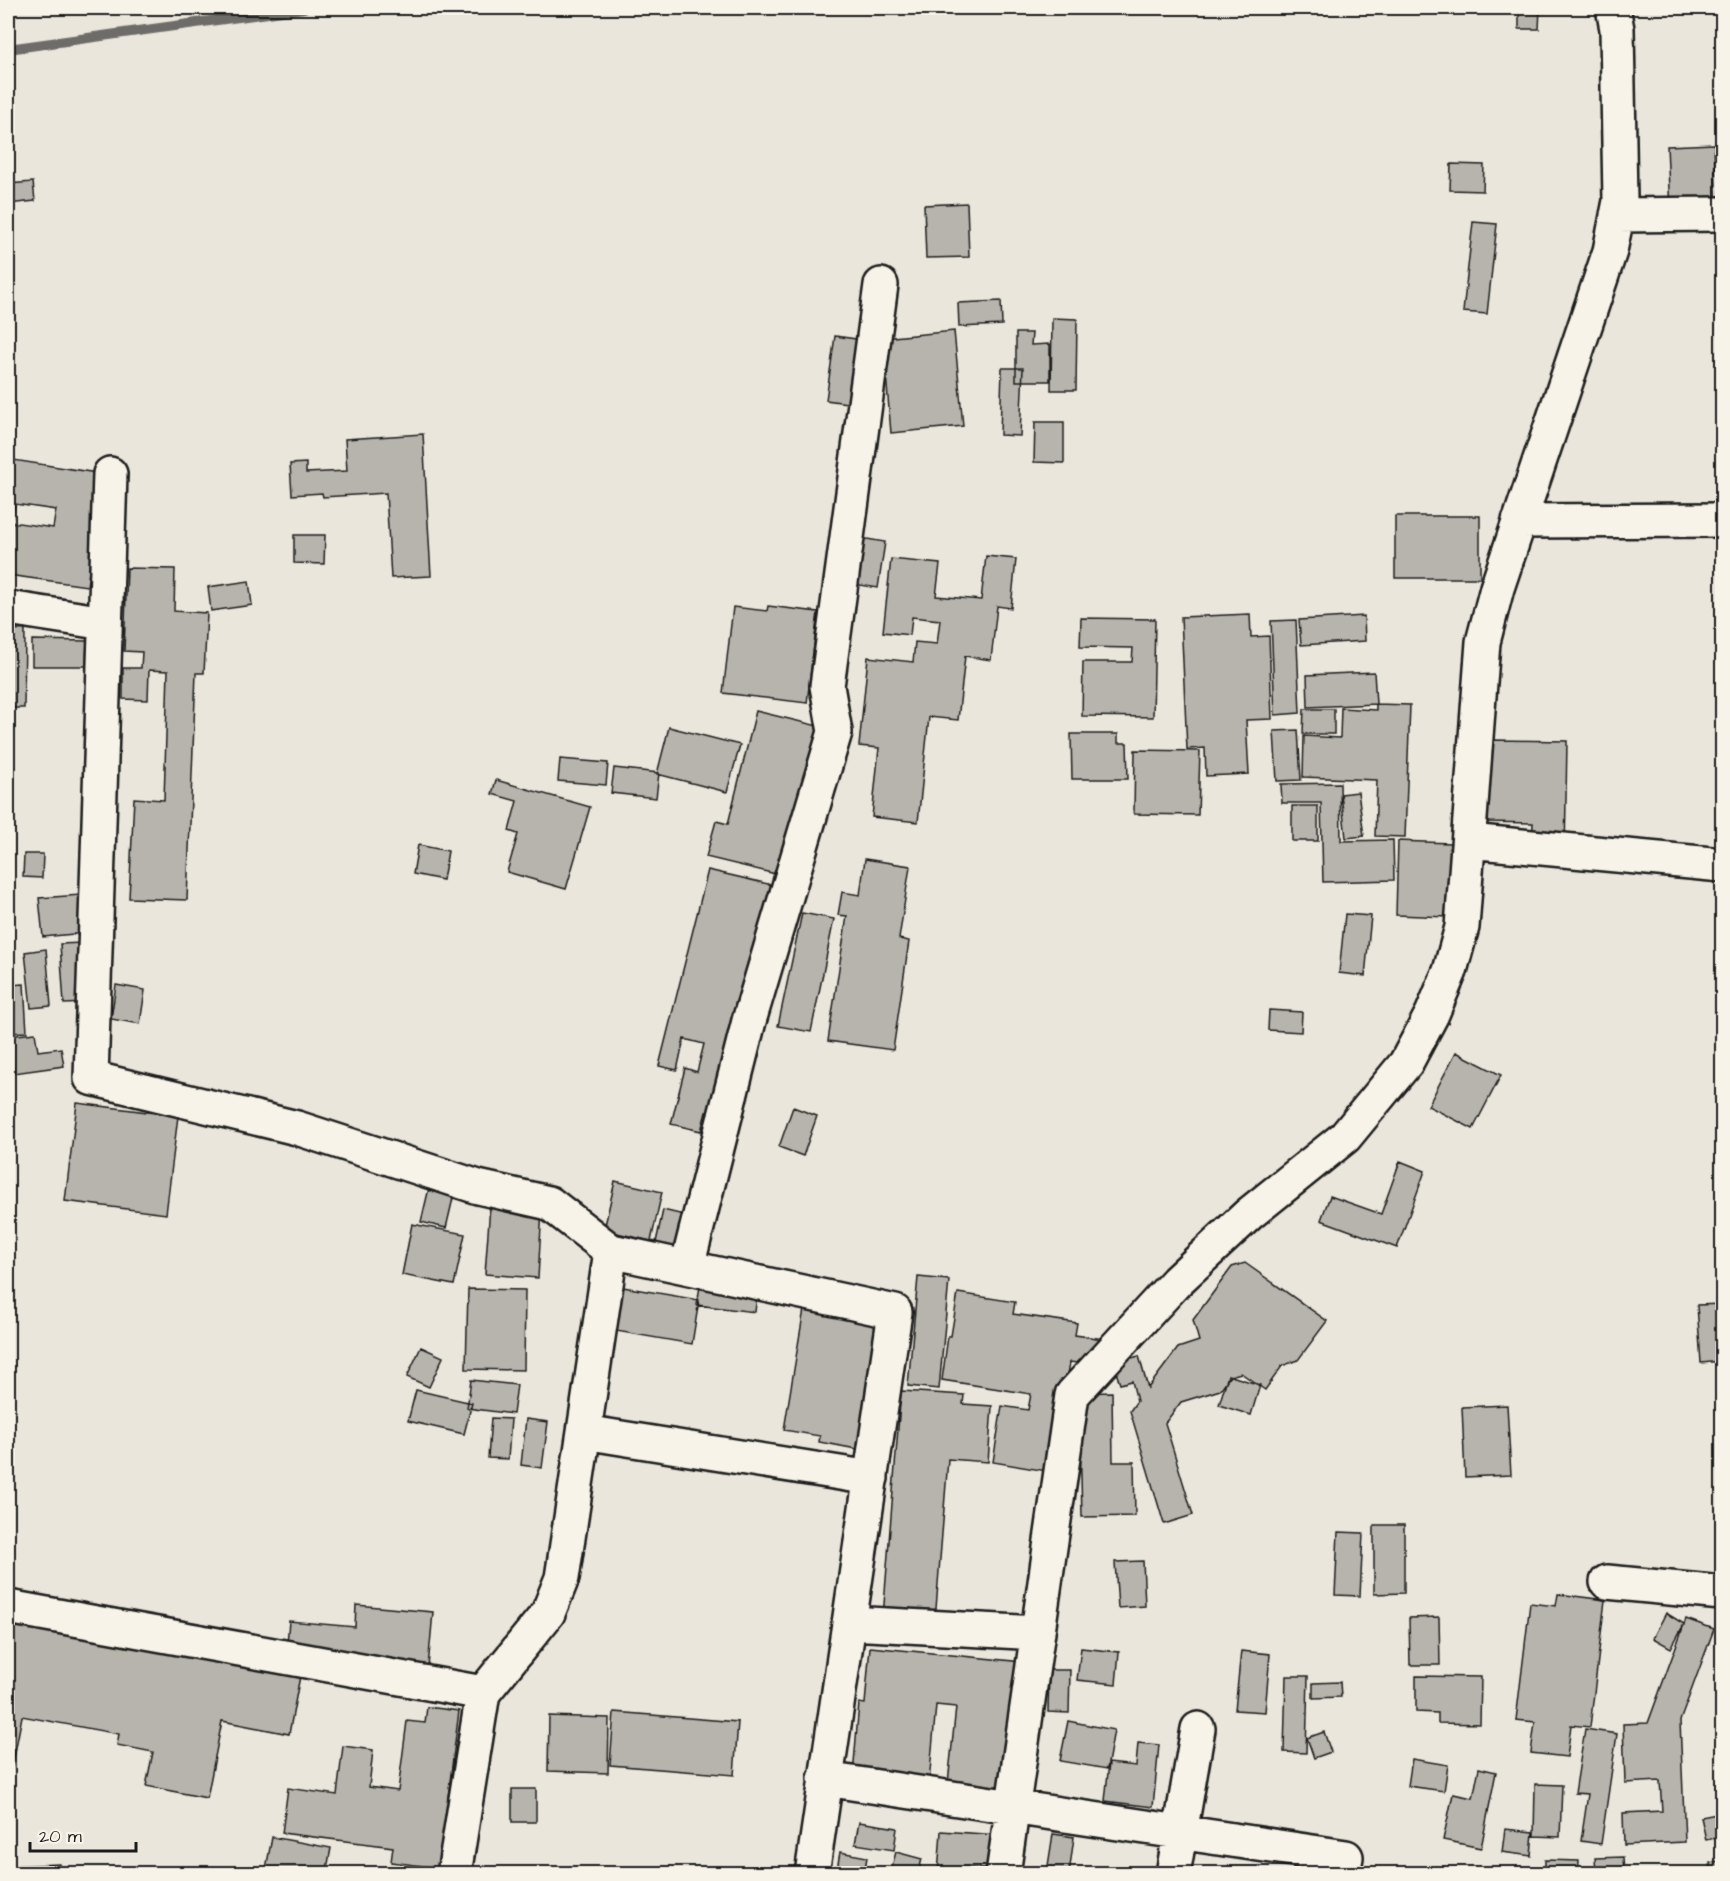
<svg xmlns="http://www.w3.org/2000/svg" width="1730" height="1881" font-family="'Architects Daughter',sans-serif">
<rect width="100%" height="100%" fill="#eae6dc"/>
<filter id="ink" filterUnits="userSpaceOnUse"><feTurbulence type="fractalNoise" baseFrequency=".0167" numOctaves="2"/><feDisplacementMap in="SourceGraphic" scale="12" xChannelSelector="R" yChannelSelector="G"/><feConvolveMatrix kernelMatrix="1 2 1 2 8 2 1 2 1" color-interpolation-filters="sRGB"/></filter>
<g filter="url(#ink)">
<g fill="none" stroke-linecap="round" stroke-linejoin="round">
<!-- stream -->
<path stroke="#6d6c68" stroke-width="10" d="M8,49L304,8"/>
</g>
<!-- building -->
<path fill="#b6b4ac" stroke="#1c1c1c" stroke-width="1.5" d="M1519,8H1540L1539,29H1519Z
M1718,143H1722V208H1721Z
M1714,144L1717,209L1670,211L1667,146Z
M1451,164L1484,165L1483,191L1450,190Z
M33,182L35,201L8,204V184Z
M967,203L969,257L926,258L924,205Z
M1473,222L1497,224L1487,314L1463,312Z
M1001,301L1002,325L959,327L958,303Z
M1052,318L1077,319L1076,390H1051Z
M954,331L963,426L891,433L883,338Z
M1016,333H1032L1031,345L1050,344V381H1016Z
M835,336L863,340L854,404L826,400Z
M1002,368H1023L1020,436L1000,435Z
M1035,422H1064V463L1034,462Z
M423,434L431,576L391,578L386,493L323,497L322,493L292,495L290,464L306,463V473L347,471L345,439Z
M8,456L14,457L13,460L103,474L87,586L8,575V552L12,522L53,528L56,510L15,504L12,518H8Z
M1395,516H1480V578H1395Z
M294,535H325L324,564L294,563Z
M861,538L885,542L878,588L854,584Z
M986,556L1016,559L1011,608L997,606L991,660L965,656L958,720L929,717L918,822L872,817L879,748L859,746L868,657L913,662L915,642L937,644L940,620L912,617L910,635L883,632L891,559L940,564L936,596L981,600Z
M127,568L175,569L174,611L207,613L204,673H196L187,900L129,898L134,798L164,800L168,671L149,670L148,700L123,699V668H141L142,652L124,651Z
M249,581L252,605L211,611L208,587Z
M768,606L818,612L807,703L723,693L733,607L767,611Z
M1250,614L1251,637L1269,636L1272,719L1246,720L1249,774L1206,776L1205,748L1187,749L1181,617Z
M1364,616L1365,641L1301,645L1299,620Z
M1081,618L1155,619L1153,717L1082,716L1083,662H1132L1133,648L1080,647Z
M1296,620L1300,713L1275,715L1271,621Z
M8,629L25,630L24,708H8Z
M32,640L87,641L86,666H32Z
M1374,672L1376,704L1308,707L1307,675Z
M1376,704L1410,705L1405,837L1375,836L1377,780L1303,777L1304,736L1340,738L1341,708L1376,710Z
M1304,709H1334V734H1303Z
M756,711L818,726L780,875L706,857L716,821L728,824Z
M669,727L740,745L727,792L657,774Z
M1298,730L1301,780L1277,781L1274,731Z
M1071,734H1118V743H1127L1128,779H1072Z
M1489,740L1567,741L1565,855L1532,854L1533,823L1488,822Z
M1135,750L1200,751L1198,815L1134,814Z
M560,759L608,763L606,785L558,781Z
M614,768L659,773L656,798L611,793Z
M496,780L590,807L566,889L507,872L518,834L509,831L517,801L492,794Z
M1340,783L1341,841L1393,840L1394,880L1323,882L1321,803H1282L1281,784Z
M1358,792L1364,836L1346,838L1341,794Z
M1292,806H1318V841H1292Z
M1398,841L1450,843L1448,917L1396,915Z
M418,845L448,851L443,880L413,874Z
M24,854H43L42,878L23,877Z
M865,859L910,866L899,939L909,941L893,1050L828,1041L847,916L838,915L842,892L860,895Z
M708,870L777,886L710,1113L706,1112L701,1131L671,1124L685,1068L697,1072L704,1044L684,1039L677,1070L659,1066Z
M81,895L84,933L43,937L39,898Z
M802,913L834,919L811,1032L778,1026Z
M1345,914L1371,916L1365,976L1339,973Z
M82,943L86,1003L64,1004L60,944Z
M46,949L51,1006L31,1008L25,952Z
M24,984L27,1032L8,1033V985Z
M116,985L145,990L140,1024L111,1019Z
M1269,1010L1302,1012L1301,1032L1268,1030Z
M35,1033L38,1051L61,1048L64,1066L14,1073L9,1036Z
M1456,1052L1501,1075L1473,1129L1428,1106Z
M77,1103L178,1116L166,1214L65,1201Z
M793,1107L817,1116L803,1156L779,1147Z
M1400,1161L1425,1171L1397,1248L1321,1220L1330,1196L1381,1214Z
M615,1181L662,1192L651,1241L604,1230Z
M429,1188L454,1194L446,1228L421,1222Z
M490,1206L542,1209L538,1278L485,1274Z
M663,1210L688,1216L680,1252L655,1247Z
M412,1224L465,1234L454,1285L402,1275Z
M1245,1263L1327,1321L1298,1360L1282,1366L1265,1390L1241,1373L1230,1376L1220,1390L1181,1402L1165,1423L1193,1515L1164,1524L1130,1411L1137,1401L1132,1381L1120,1384L1113,1363L1139,1356L1148,1388L1178,1348L1199,1341L1193,1320L1232,1267Z
M918,1277L949,1280L939,1389L908,1386Z
M700,1286L757,1294L755,1312L697,1305Z
M623,1287L699,1300L692,1344L616,1331Z
M468,1289L525,1290L524,1370L466,1369Z
M958,1293L1015,1302L1013,1314L1077,1323L1075,1335L1104,1339L1100,1366L1070,1362L1053,1472L993,1462L1002,1406L1028,1410L1031,1394L942,1380L948,1336H951Z
M1722,1304V1361L1701,1363L1697,1305Z
M804,1309L878,1322L857,1449L819,1442L820,1436L784,1430Z
M421,1347L443,1357L429,1387L407,1377Z
M1228,1375L1260,1385L1251,1415L1219,1405Z
M471,1380L517,1385L513,1414L467,1408Z
M416,1390L472,1403L464,1434L408,1421Z
M901,1391L964,1395L963,1404L992,1406L988,1462L948,1459L935,1621L883,1617Z
M1112,1392L1113,1462H1134L1135,1516L1082,1517L1079,1393Z
M1507,1405L1511,1475L1465,1477L1462,1407Z
M491,1418L511,1419L508,1459L488,1458Z
M526,1419L548,1422L542,1468L521,1465Z
M1374,1525H1404V1593L1374,1594Z
M1338,1532L1363,1533L1360,1596L1335,1595Z
M1143,1561L1145,1606L1118,1608L1115,1562Z
M1558,1594L1605,1600L1590,1727L1571,1725L1567,1757L1531,1753L1535,1722L1516,1720L1530,1603L1556,1606Z
M356,1605L433,1612L428,1667L286,1655L289,1621L355,1627Z
M1666,1613L1684,1624L1671,1648L1653,1638Z
M1439,1617L1440,1665H1410L1409,1618Z
M1686,1619L1714,1629L1680,1721L1685,1842L1624,1845L1623,1813L1662,1811L1660,1781L1625,1783L1623,1724L1648,1723Z
M8,1620L300,1676L289,1734L222,1721L207,1798L146,1786L153,1752L117,1745L119,1734L22,1716L8,1789Z
M870,1647L1023,1662L1010,1789L948,1783L956,1707L936,1705L928,1794L852,1787L859,1703L865,1704Z
M1081,1648L1119,1652L1116,1684L1077,1680Z
M1241,1651L1270,1654L1265,1712L1235,1710Z
M1049,1670H1070L1069,1713L1048,1712Z
M1286,1676H1308L1306,1753L1284,1752Z
M1416,1676L1481,1677L1480,1724L1438,1723V1713L1416,1712Z
M1340,1682L1341,1697L1313,1698V1683Z
M427,1707L459,1711L439,1868L391,1862L393,1847L282,1833L288,1788L337,1795L343,1746L373,1750L369,1787L398,1791L407,1721L425,1723Z
M614,1712L738,1722L734,1775L610,1765Z
M549,1716L609,1718L608,1773L548,1771Z
M1068,1721L1114,1730L1107,1769L1060,1761Z
M1585,1729L1617,1734L1601,1844L1581,1841L1588,1794L1575,1793Z
M1324,1732L1331,1752L1314,1758L1307,1738Z
M1138,1743L1159,1745L1153,1807L1105,1801L1109,1763L1136,1766Z
M1412,1759L1448,1765L1444,1791L1408,1786Z
M1479,1768L1496,1772L1481,1848L1443,1840L1453,1794L1473,1798Z
M1535,1784L1562,1785L1560,1837L1534,1836Z
M512,1789H536V1822H512Z
M1722,1813V1837L1706,1840L1701,1817Z
M859,1822L897,1828L894,1850L855,1844Z
M1505,1829L1533,1832L1531,1856L1502,1852Z
M941,1831L998,1835L995,1870L970,1868L969,1874H938Z
M1053,1834L1074,1837L1069,1874L1047,1872Z
M272,1837L331,1848L326,1874H265Z
M840,1852L867,1857L864,1874H853L837,1870Z
M896,1852L922,1859L918,1874H890Z
M1623,1857L1624,1874H1596L1595,1858Z
M1545,1860L1579,1861L1578,1874H1545Z
M1722,1860V1874H1712L1710,1863Z
M60,1864L61,1874H8V1866Z
M1190,1872H1239V1874H1190Z"/>
<g fill="none" stroke-linecap="round" stroke-linejoin="round">
<!-- minor casing -->
<g stroke="#1c1c1c" stroke-width="38">
<path id="minor" d="M1617,215L1722,214
M110,474L91,1078L297,1128L478,1187L549,1203L611,1251L895,1312L812,1874
M1519,521L1722,520
M8,608L105,623
M1469,841L1722,865
M687,1267L749,1021L835,732L827,686L881,285
M584,1432L871,1478
M1607,1582L1722,1593
M8,1607L483,1693
M849,1623L1038,1633
M825,1779L1346,1857L1343,1874
M454,1874L483,1693L548,1613L562,1578L611,1251
M1003,1874L1072,1395L1177,1281L1249,1214L1345,1137L1406,1063L1432,1014L1450,971L1462,927L1483,642L1497,588L1610,251L1620,201L1617,29L1613,8
M1173,1874L1198,1729"/>
</g>
<!-- minor -->
<use href="#minor" stroke="#f7f3e8" stroke-width="33"/>
</g>
</g>
<!-- margin -->
<rect width="1730" height="1881" fill="none" stroke="#f7f3e8" stroke-width="30"/>
<rect x="15" y="15" width="1700" height="1851" fill="none" stroke="#1c1c1c" stroke-width="2" filter="url(#ink)"/>
<!-- scale -->
<path d="M30 1842v9h106v-9" fill="none" stroke="#1c1c1c" stroke-width="3"/>
<text x="39" y="1842" font-size="18" fill="#1c1c1c" stroke="#f7f3e8" stroke-width="4.5" paint-order="stroke">20 m</text>
</svg>
